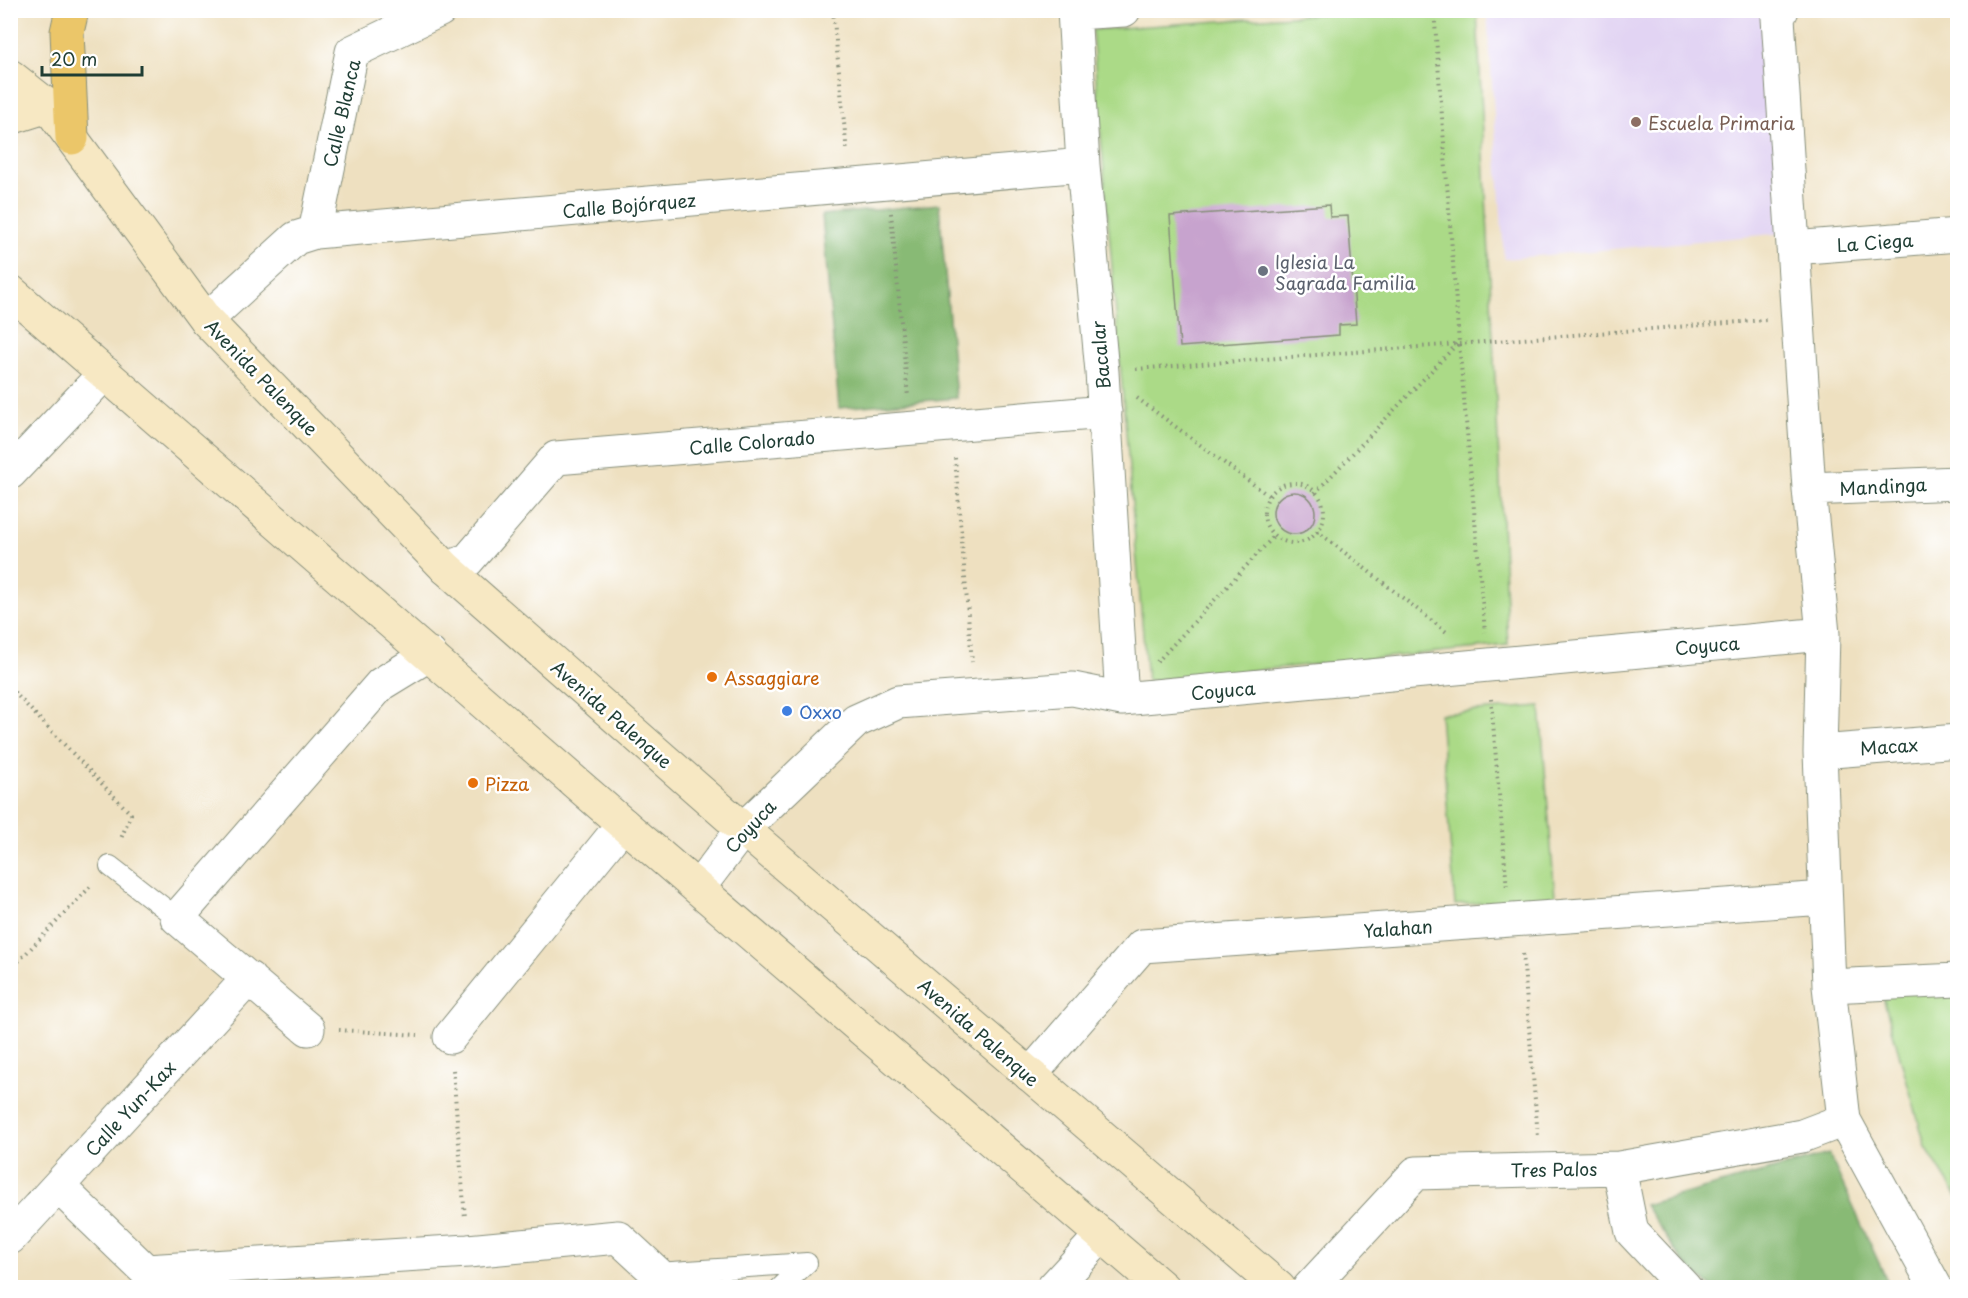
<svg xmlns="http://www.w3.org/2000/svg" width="1968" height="1298" font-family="'Playpen Sans',sans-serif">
<rect width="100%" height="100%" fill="#fff"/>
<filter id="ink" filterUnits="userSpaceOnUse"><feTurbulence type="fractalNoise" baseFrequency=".0167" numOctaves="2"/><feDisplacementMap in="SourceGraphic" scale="12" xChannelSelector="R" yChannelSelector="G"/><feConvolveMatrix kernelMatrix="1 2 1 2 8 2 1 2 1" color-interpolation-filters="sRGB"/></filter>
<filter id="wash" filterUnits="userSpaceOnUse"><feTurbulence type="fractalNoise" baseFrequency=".008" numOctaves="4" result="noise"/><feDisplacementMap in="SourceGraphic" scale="24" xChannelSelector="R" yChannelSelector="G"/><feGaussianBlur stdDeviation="1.35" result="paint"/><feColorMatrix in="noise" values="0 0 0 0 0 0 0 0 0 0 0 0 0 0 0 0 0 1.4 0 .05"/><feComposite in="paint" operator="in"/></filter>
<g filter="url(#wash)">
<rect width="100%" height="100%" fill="#eee0c0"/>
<!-- built -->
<path fill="#e2d4f3" d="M1487,11H1771L1785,233L1504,259Z"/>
<!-- green -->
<path fill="#abda87" stroke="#658c5e" stroke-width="1.5" d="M1363,11H1477L1508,645L1147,681L1092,30Z
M1540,706L1555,897L1455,905L1440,714Z
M1957,987V1197L1926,1148L1881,990Z"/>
<!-- forest -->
<path fill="#88ba74" stroke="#547c54" stroke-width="1.5" d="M939,204L956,398L839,408L822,215Z
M1829,1154L1890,1287H1712L1682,1261L1645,1205Z"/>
<g id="blocks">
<!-- building -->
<path fill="#c7a3ce" d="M1329,205L1330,217L1348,216L1356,324L1339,325V335L1180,347L1170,216Z
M1273 513a21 21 0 1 1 42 0a21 21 0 1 1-42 0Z"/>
</g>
</g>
<g filter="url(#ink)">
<use href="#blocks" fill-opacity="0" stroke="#868e7a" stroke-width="1.5"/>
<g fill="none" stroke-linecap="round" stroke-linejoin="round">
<!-- lane casing -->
<g stroke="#868e7a" stroke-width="22">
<path id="lane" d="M110,866L177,918
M657,1273L807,1263L780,1288"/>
</g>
<!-- street casing -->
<g stroke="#868e7a" stroke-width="35">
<path id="street" d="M1074,10L1083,165L1102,372L1122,699
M1782,10L1778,18L1809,489L1823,634L1820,752L1829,986L1844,1120L1936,1288
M1074,13L1124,10
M315,232L352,52L440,10
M1793,248L1958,235
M206,320L296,238L315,232L1083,165
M10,473L105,373
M1809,489L1958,483
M446,568L467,561L556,458L1105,412
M1820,752L1958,741
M699,887L743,829L856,721L898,702L1073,689L1122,699L1823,634
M1829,986L1958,980
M308,1029L177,918L381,684L430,654
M450,1037L623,824
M1030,1075L1142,946L1825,898
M1619,1168L1632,1232L1685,1288
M58,1186L146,1271L468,1251L618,1237L657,1273
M10,1238L249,978
M1053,1288L1102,1235
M1309,1288L1416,1173L1619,1168L1802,1136L1844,1120"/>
</g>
<!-- secondary casing -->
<g stroke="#868e7a" stroke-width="35">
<path id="secondary" d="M10,76L48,106L206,320L446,568L743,829L1279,1288
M10,118L48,106
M10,291L623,824L1163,1288"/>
</g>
<!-- primary casing -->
<g stroke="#868e7a" stroke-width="35">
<path id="primary" d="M72,10L67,32L72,138"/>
</g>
<!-- path -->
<path stroke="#868e7a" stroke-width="4" stroke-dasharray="1.5 4.5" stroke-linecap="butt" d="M833,10L847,153
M1434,10L1459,343L1485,632
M891,213L908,397
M1136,369L1766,320
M1137,398L1269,496
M955,458L972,662
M1264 513a30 30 0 1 1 60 0a30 30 0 1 1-60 0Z
M1315,493L1458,343
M1317,531L1449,634
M1157,662L1275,535
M10,688L131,814L120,841
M1491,699L1507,889
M1523,954L1538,1137
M10,970L93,884
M339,1030L418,1035
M453,1070L465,1218"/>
<!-- lane -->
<use href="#lane" stroke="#fff" stroke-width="20"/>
<!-- street -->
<use href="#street" stroke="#fff" stroke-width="33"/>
<!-- secondary -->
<use href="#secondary" stroke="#f7e8c3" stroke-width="33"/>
<!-- primary -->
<use href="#primary" stroke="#ebc669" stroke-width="33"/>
</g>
</g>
<!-- markers -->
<circle fill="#8d6e63" stroke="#fff" stroke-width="2" cx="1636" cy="122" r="6"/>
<circle fill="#6b7280" stroke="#fff" stroke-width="2" cx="1263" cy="271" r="6"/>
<g fill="#e8710a" stroke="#fff" stroke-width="2">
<circle cx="712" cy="677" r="6"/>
<circle cx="473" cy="783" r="6"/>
</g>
<circle fill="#3f7fe0" stroke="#fff" stroke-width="2" cx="787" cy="711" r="6"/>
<g text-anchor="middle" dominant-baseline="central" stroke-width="5" stroke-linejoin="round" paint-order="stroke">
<!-- street labels -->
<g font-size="18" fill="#1f3d34" stroke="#fff">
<text transform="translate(341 113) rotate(-77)">Calle Blanca</text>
<text transform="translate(629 205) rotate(-5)">Calle Bojórquez</text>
<text transform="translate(1875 242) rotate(-4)">La Ciega</text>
<text transform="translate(1100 355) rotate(-95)">Bacalar</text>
<text transform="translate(262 377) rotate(46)">Avenida Palenque</text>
<text transform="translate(752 442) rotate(-5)">Calle Colorado</text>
<text transform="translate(1883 486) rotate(-3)">Mandinga</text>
<text transform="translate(1707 645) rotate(-5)">Coyuca</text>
<text transform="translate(1223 690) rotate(-5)">Coyuca</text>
<text transform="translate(612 714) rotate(41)">Avenida Palenque</text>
<text transform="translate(1889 746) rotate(-4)">Macax</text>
<text transform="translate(750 826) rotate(-47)">Coyuca</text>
<text transform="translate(1398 928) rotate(-4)">Yalahan</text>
<text transform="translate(979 1032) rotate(41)">Avenida Palenque</text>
<text transform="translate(130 1108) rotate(-47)">Calle Yun-Kax</text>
<text transform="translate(1554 1169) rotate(-1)">Tres Palos</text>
</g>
<!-- education labels -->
<g font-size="18" fill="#785e54" stroke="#fff" text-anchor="start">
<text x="1648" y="122">Escuela Primaria</text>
</g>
<!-- worship labels -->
<g font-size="18" fill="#5b616d" stroke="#fff" text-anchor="start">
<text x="1275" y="261">Iglesia La<tspan x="1275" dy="21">Sagrada Familia</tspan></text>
</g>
<!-- food labels -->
<g font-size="18" fill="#c56008" stroke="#fff" text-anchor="start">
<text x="724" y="677">Assaggiare</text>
<text x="485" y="783">Pizza</text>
</g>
<!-- shop labels -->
<g font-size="18" fill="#366cbe" stroke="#fff" text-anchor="start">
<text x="799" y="711">Oxxo</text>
</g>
</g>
<!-- margin -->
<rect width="1968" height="1298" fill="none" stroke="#fff" stroke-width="36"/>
<!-- scale -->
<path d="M42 66v9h100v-9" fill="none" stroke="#1f3d34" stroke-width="3"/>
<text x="51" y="66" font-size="18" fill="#1f3d34" stroke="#ffffff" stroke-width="4.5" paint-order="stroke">20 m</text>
</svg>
